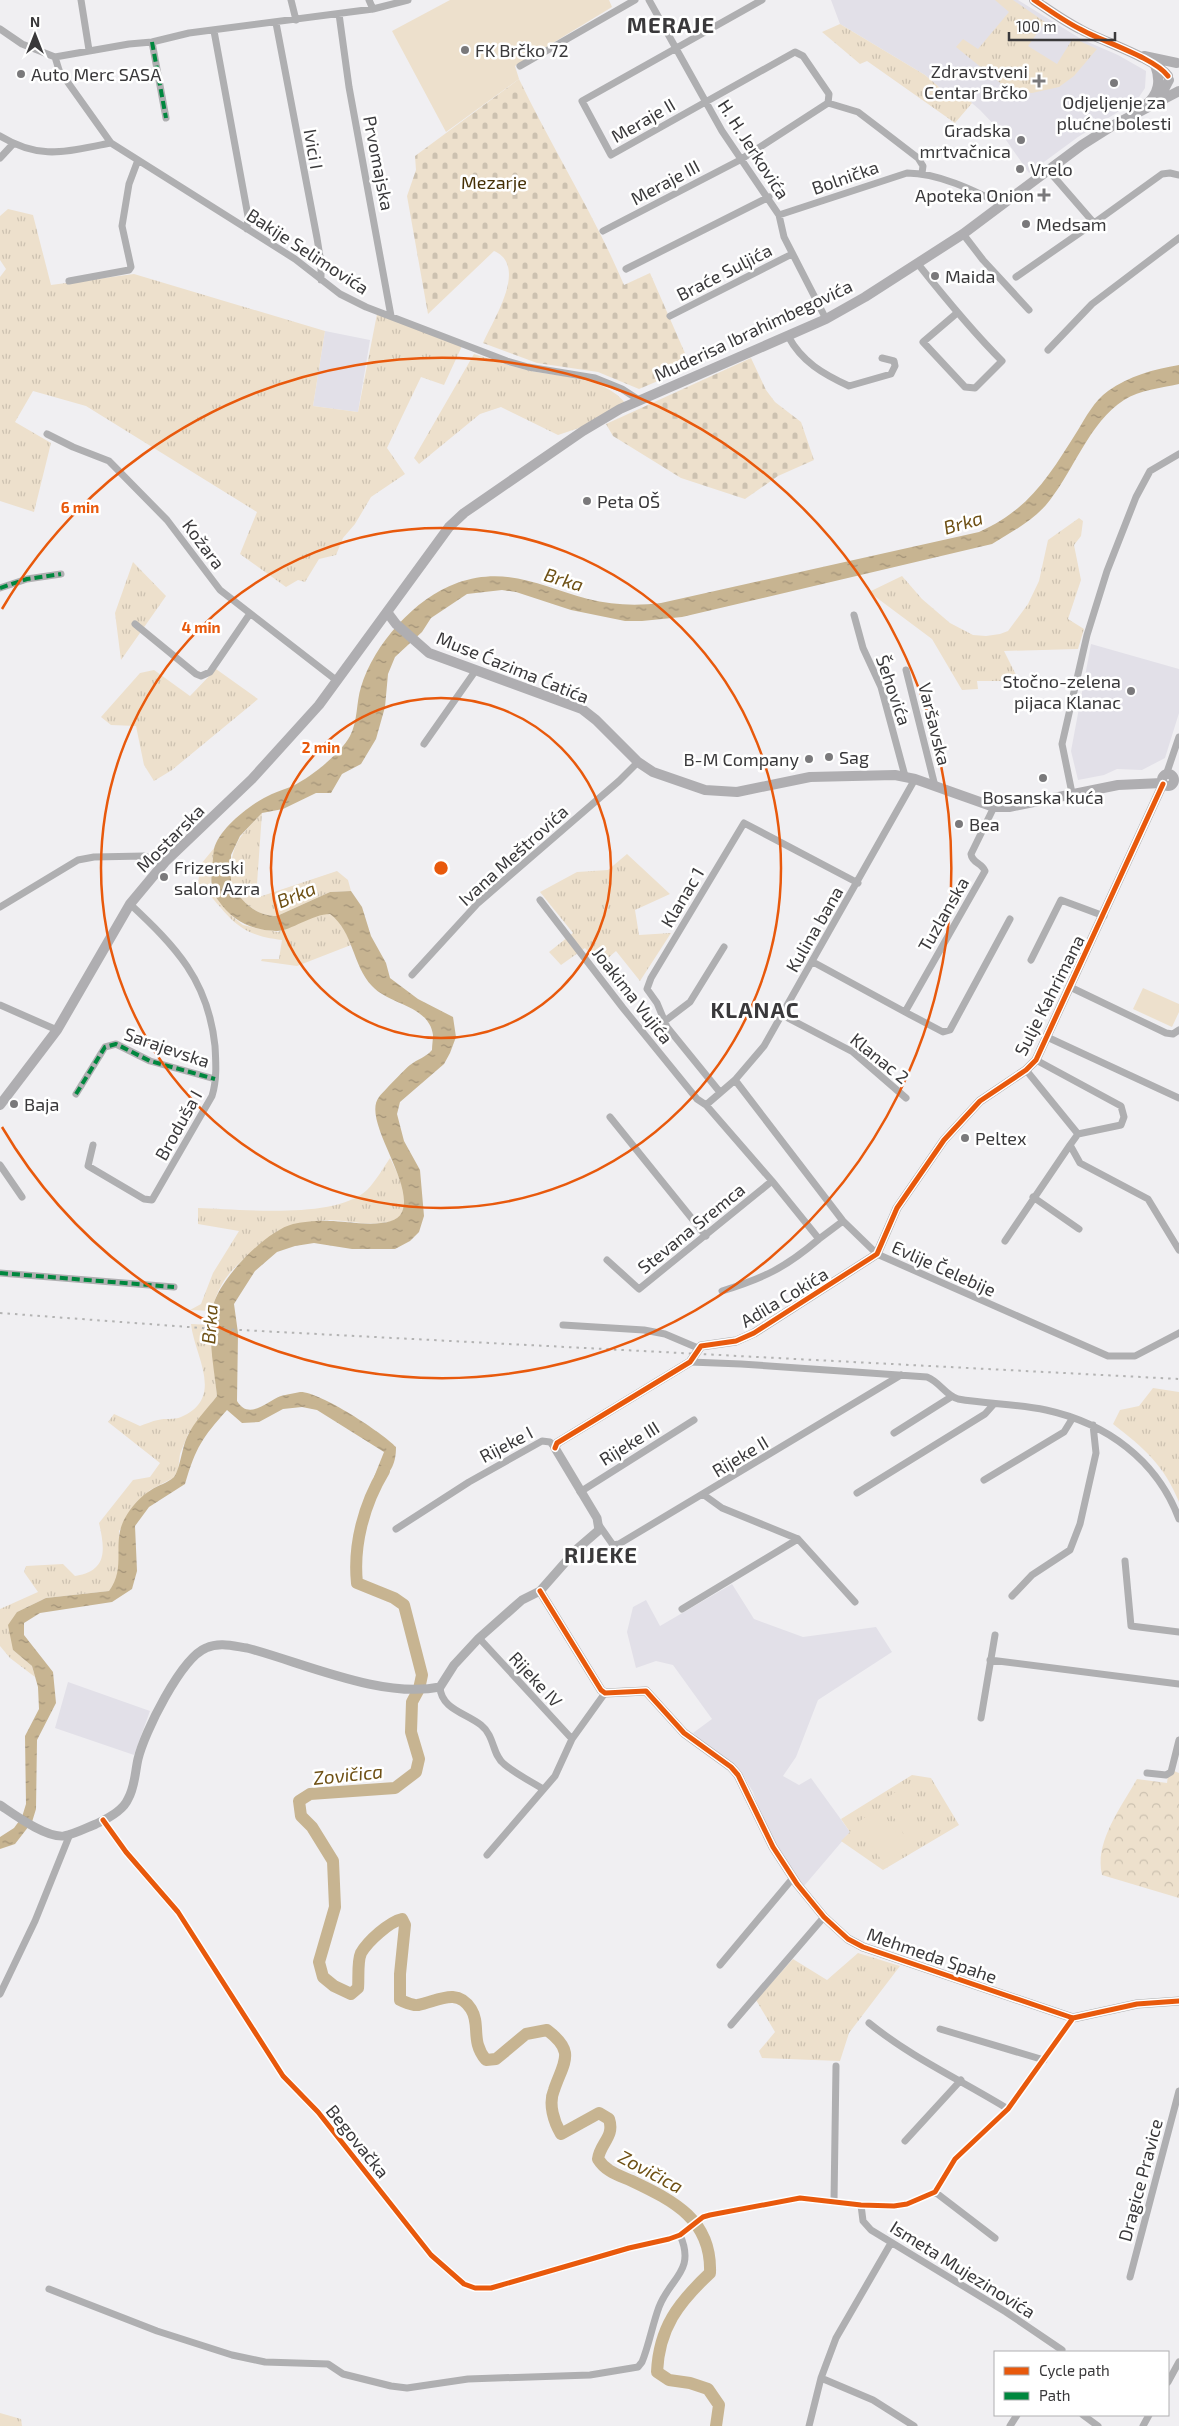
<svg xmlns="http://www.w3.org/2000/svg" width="1179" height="2426" font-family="'Exo 2',sans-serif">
<defs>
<pattern id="grass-tufts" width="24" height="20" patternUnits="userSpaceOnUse" patternTransform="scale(1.25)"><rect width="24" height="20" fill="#ede0cc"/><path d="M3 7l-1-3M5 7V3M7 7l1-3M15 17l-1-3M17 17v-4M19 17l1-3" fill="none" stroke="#ccc1b0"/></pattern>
<pattern id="forest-crowns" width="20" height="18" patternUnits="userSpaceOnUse" patternTransform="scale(1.25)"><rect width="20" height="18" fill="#ede0cc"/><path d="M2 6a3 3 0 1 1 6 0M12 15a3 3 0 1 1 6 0" fill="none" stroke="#ccc1b0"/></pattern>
<pattern id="cemetery-stones" width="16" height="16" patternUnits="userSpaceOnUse" patternTransform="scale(1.25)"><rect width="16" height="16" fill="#ede0cc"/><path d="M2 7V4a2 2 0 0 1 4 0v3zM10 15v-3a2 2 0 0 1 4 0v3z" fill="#ccc1b0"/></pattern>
<pattern id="water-ripples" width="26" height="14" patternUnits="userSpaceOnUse" patternTransform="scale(1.25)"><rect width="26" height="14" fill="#c7b491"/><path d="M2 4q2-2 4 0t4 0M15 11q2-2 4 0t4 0" fill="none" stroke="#a39378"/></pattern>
</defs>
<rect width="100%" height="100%" fill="#f0eff2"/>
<!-- built -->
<path fill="#e2e0e8" d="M831,0H1018L1081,39L1118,55L1146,71L1145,88L1137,100L1078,137L1029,173L999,130L980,110L959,92L953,99L925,75L840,24Z
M325,331L370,340L358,412L313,406Z
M1091,644L1179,669V713L1165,758L1142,770L1117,769L1104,775L1078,780L1071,751Z
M732,1584L754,1619L803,1637L876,1627L892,1652L818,1700L796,1757L783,1776L799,1785L811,1778L850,1832L804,1886L791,1872L765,1826L753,1792L741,1771L703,1743L693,1733L712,1719L673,1665L656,1661L636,1668L627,1632L633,1607L646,1600L660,1626Z
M68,1682L150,1711L134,1755L55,1728Z"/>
<!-- grass -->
<path fill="url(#grass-tufts)" d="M995,0H1013L1045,22L1028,46L1057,64L1073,38L1097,49L1074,76L1059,87L1032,93L1009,90L956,47L963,39L978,49L1009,12Z
M840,24L925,75L953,99L959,92L972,103L955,123L867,61L860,64L822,32Z
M8,209L33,215L51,285L134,274L325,331L313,406L358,412L377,314L462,346L444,385L421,377L387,448L405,474L371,497L355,524L343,538L336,555L319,559L305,582L298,580L286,587L240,554L257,512L86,406L33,391L15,422L51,443L34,512L0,501V277L6,269L0,260V216Z
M474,354C490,359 506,365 522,369C556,378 603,374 626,404L588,425L558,435L501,407L480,414L419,464L414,458Z
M1079,518L1083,521L1081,536L1074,545L1081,580L1068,619L1084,629L1078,649L1004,651L1019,681H977L978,689L962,690L932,639L869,592L902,576L922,599L950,623L973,635L986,636L1000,634L1008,631L1028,604L1039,581L1048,540Z
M133,562L166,596L121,660L115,613Z
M216,669L258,699L172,770L154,781L144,765L136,726L111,725L101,717L140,673L154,670L190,696Z
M262,813L256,898L337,871L348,880L351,891L330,892L277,916C255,916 243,902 231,885C230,846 236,840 262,813Z
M215,847L210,886L233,917L243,925L256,928L278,932L316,915L330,913C342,922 346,932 351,945L297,966L261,961L262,959H279L282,940C233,935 230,914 198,883L201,864Z
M627,854L670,894L635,910L639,935L671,933L640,981L616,951L600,965L585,948L561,965L549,952L573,933L540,892L577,872L608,870Z
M390,1158C397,1173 413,1200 400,1216C387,1230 346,1220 329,1220C316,1220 304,1227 293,1232C255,1248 221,1267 212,1311L190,1310L201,1304L213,1273L239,1231L198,1224V1208C240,1209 335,1220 367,1190C376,1181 383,1168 390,1158Z
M191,1324L212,1325L211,1339L217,1396L188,1434L180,1454L178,1470L173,1478L150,1490L119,1531V1569L116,1581L109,1591L46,1598L17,1612L13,1650L32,1666L35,1677L10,1658L0,1646V1609L38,1592L24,1572L26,1566L63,1564L75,1576C108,1571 105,1549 99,1523L133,1480L150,1477L160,1463L108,1422L114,1414L140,1426C146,1424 152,1421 158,1420C165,1418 174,1420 181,1417C226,1398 194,1355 191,1324Z
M1153,1388L1179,1392V1502C1164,1465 1144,1448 1113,1424L1120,1410L1139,1406Z
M912,1775L931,1778L959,1825L883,1870L841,1841L850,1832L841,1819Z
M858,1953L900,1966L849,2033L840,2061L762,2058L759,2051L775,2032L756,2000L793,1959L827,1980Z
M0,2413L21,2419L22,2426H0Z"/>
<!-- forest -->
<path fill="url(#forest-crowns)" d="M1174,1771L1179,1773V1898L1102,1875C1094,1842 1122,1806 1137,1779L1167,1783L1168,1776Z"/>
<!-- cemetery -->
<path fill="url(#cemetery-stones)" d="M519,79C552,148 594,214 624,285L650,273L691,367L639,389L598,372L537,363L483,343C493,320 529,266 494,251L428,314L407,196L416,170L415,156Z
M751,358L766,390L775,402L801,422L814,460L778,476L745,499L681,478L613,436L606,424Z"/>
<!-- pitch -->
<path fill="#ede0cc" d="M450,0H609L612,7L515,66L519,79L446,132L392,31Z
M1143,988L1179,1004V1012L1172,1027L1133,1009Z
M911,1783L918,1795L888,1813L881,1801Z
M909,1807L926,1836L910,1845L893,1816Z
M880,1808L906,1849L883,1863L858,1822Z"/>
<!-- water -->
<path fill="url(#water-ripples)" d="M1179,365V384C1161,388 1140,390 1124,400C1089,423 1075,468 1050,500C1035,520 1013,531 992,544L682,617L642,621H625L571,610L516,592L502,590L467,594L431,618L422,632L395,657L388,674L385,707L376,739L361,764L342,774L331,793H316L283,809L262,813L240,836L231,855V885C243,902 255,916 277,916L330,892L351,891L362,907L371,936L386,963L390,978L418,999L453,1017L456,1037L450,1053L444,1064L400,1102L397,1114L404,1141L420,1170L424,1216L419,1232L410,1241L395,1249H352L314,1243L295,1246L277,1252L255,1271L234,1304L238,1333L237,1401C249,1421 267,1401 281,1396C286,1395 294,1393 300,1392C319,1391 383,1433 396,1447C396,1465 390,1475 375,1485L374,1477L384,1452L317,1410L302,1407L283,1409L259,1422L242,1423L227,1410C202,1438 196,1447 185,1484L149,1507L135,1526L137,1571L132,1589L112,1602L40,1613L24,1623V1635L53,1672L56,1703L37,1740L36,1809L32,1822L15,1844L0,1849V1837L14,1828L22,1817L26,1804L25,1736L39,1709L38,1687L32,1666L13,1650L8,1625L17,1612L46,1598L109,1591C127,1567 111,1543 125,1518C131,1507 140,1497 151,1490C158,1485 168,1483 174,1477C180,1469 182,1448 187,1437C194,1422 207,1409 217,1396C214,1367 207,1334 213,1306C220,1278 266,1231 293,1224C301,1222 322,1220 330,1221C347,1221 394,1231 402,1212C415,1183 361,1120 379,1097C381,1094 408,1066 410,1065C418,1059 426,1057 432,1050C432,1045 433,1040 433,1035C429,1005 389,1005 372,986C352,965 354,932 330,914C312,914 289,932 276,931C251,930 232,921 218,900C210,889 211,881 212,868C213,861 213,855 214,849C219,828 253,802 272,794C278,791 286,789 293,786C312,776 340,754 350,736C358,721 356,703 361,687C374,644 415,598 457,583C507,565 542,587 588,599C612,605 636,606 661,603L979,532C1030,509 1049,476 1078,430C1086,417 1094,401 1108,391C1129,376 1154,369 1179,365Z"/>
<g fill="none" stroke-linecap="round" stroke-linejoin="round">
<!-- river -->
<path stroke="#c7b491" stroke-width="12" d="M384,1471C364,1504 353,1545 357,1583L394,1598L404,1605L422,1675L419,1689L412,1702L411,1732L419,1759L416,1772L395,1788L310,1794L299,1801L301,1816L312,1827L333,1861L335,1907L319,1962L323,1977L334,1986L351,1994L358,1988C359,1979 357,1962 361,1953C368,1941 389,1922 402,1919L405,1925L400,1974V2000C405,2002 413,2006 418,2005C438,2001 457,1987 471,2009C481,2025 470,2041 486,2060L496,2059L526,2034L547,2030C576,2052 564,2061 554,2090C548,2104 554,2122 561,2134L599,2113L609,2119C615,2137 600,2143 598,2159C606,2172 619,2175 632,2181C674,2201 712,2220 710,2273C678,2303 659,2328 657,2372L669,2380L690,2383L708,2389L719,2405L716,2426"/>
<!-- minor -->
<path stroke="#afafb1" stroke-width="7" d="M81,0L89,50
M291,0L296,20
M369,0L373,9
M649,0L722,131L779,215L784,237L826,319
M339,14L349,87L391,316
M276,23L317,238L321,263V280
M0,29L22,44L55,57L59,70L111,143L295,259L340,294L366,307L507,361L528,367L595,378L622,389L639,400
M214,31L248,216L247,229
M152,42L166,118
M55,57L129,44L152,42L189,33L373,9L408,0
M520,66L635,0
M828,103L858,112L879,128L918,158L923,166L922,173
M0,136C41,161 67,151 111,143
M0,158L13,144
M1048,170L1094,223L1162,174L1170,173L1179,175
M779,215L907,173C938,173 973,190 1001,204
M603,231L740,160L828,103L829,94L803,56L795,52L611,155L582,101L762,0
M963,234L983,260L1029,310
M918,264C945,298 971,330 1002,361L975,388L965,387L923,342L957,313
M626,269L769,197
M1016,277L1094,223
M69,281L129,270L131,267L122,226L129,184L138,160
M670,316L792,254
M788,336C802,362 823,374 849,386L891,374L895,366L894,361L882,358
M1048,350L1092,304L1179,238
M47,434L73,447L109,461L167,520L220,590L336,680
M0,588L27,579L61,574
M854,615L863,648L881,687L905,776
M135,624L196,674L201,676L210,672L249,615
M906,670L935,786
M424,744L476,670
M1166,775L1179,737
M1072,793L1062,744L1087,635L1107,571L1136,497L1150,471L1179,454
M994,807L971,854C972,863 982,863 985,871L905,1012L943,1032L950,1030L1010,919
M540,900L623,1008L697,1099L706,1105L772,1181L819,1239C785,1268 764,1278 722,1291
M0,907L78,860L94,857L144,856L165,862
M1031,960L1061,900L1104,916
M813,962L905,1012
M412,975L478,903L619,781L638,762
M1070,987L1166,1033L1173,1034L1179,1030
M0,1005L57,1030
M782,1015L853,1052L906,1098
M665,1021L690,1002L724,947
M1047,1037L1179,1098
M1036,1060L1121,1106L1124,1117L1121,1125L1078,1134
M1026,1070L1078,1134L1070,1145L1080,1163L1148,1199L1179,1250
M735,1080L843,1221L877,1254L1108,1356H1135L1179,1333
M719,1091L667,1027L657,1003L647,989L651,978L744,823L858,883
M76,1094L105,1047L116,1044L150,1061L215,1079
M706,1105L735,1080L764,1046L915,779
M610,1117L706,1236
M93,1145L88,1166L144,1199L152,1200L212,1096C217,1080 216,1063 215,1046C208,980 176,947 130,904
M0,1165L22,1197
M1033,1197L1079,1229
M819,1239L843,1221
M1005,1241L1070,1145
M607,1260L639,1289L772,1181
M0,1273L174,1287
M563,1325L644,1330L665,1334L698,1348
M690,1362L741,1364L927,1377C940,1382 945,1395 958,1399C987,1404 1017,1404 1046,1410C1106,1423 1157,1460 1179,1519
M894,1433L951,1397
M984,1480L1064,1432L1072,1419
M580,1492L694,1420
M857,1493L985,1414L993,1405
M704,1495L722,1508L798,1539L855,1602
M599,1525L613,1545L619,1544L901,1375
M396,1529L469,1482L542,1441L550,1442L555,1448
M1125,1561L1131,1626L1179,1632
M1012,1596L1032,1575L1070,1550L1080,1524L1096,1453L1093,1425
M682,1609L798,1539
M479,1638L572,1739
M990,1660L1179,1684
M440,1687C441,1709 466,1713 481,1725C495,1736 492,1755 504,1764C516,1774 530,1781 543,1789
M981,1718L995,1635
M1147,1773L1166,1775L1171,1772L1179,1740
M103,1820L126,1852L178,1912L283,2076L318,2112L431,2255L464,2284L475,2288H491L629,2248L669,2239L680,2235L703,2217L710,2215L800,2198L861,2205L894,2206L907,2204L935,2192L955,2159L1008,2109L1073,2018
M487,1855L555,1776L572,1739L605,1693
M720,1965L793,1878
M0,1994L35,1921L70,1834
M869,2023C912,2058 961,2080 1008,2109
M731,2025L824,1917
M940,2029L1044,2060
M905,2141L961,2080
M935,2192L995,2238
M834,2201L836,2066
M861,2205L863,2221L871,2230L1006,2312L1062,2350
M1130,2277L1179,2091
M49,2289L157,2331L232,2355L265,2362L328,2364L343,2374L391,2386L407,2388L468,2379L590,2375L638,2367L642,2362C649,2345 652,2326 659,2307C670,2278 696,2271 680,2235
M821,2378L873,2400L914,2426
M1168,2382L1179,2362
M1083,2415L1098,2426
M809,2426L821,2378L836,2338L891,2243
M1010,2426L1017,2415
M1143,2426L1149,2415"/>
<!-- tertiary -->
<path stroke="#afafb1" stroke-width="9" d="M540,1591L601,1690L605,1693L646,1691L684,1733L731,1767L738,1775L773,1847L797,1884L824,1917L848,1939L863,1947L1073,2018L1137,2004L1179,2001
M0,1805C15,1815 46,1838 64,1836C75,1834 86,1828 96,1824C107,1819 123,1811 128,1799C135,1787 135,1772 138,1759C144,1733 181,1658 206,1648C219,1642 233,1646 247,1648C304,1663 382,1699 440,1687L454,1665L479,1638L522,1600L540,1591L577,1549L599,1530L597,1518L555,1448L557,1443L690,1362L701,1346L736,1341L754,1333L877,1254L897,1208L944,1140L980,1101L1026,1070L1036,1060L1163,784"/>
<!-- secondary -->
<path stroke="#afaeb1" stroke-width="10" d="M1034,0C1049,10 1064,21 1080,29C1101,41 1155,58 1168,76
M1144,56L1177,63
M1158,101L1169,80
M1146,105C1159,93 1161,81 1155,65
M387,612L396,624L429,653L582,709L596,720L638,762L653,772L705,790L737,792L810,777L895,775L915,779L994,807H1009L1118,785L1162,783
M1162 780a6 6 0 1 1 12 0a6 6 0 1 1-12 0Z
M0,1105L57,1030L130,904L165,862L252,779L319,705L449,527L464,513L583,431L620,409L826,319L865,297L963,234L1082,145L1112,126L1179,91"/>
<!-- rail -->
<path stroke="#b3b3b3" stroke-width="2" stroke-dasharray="2.5 5" stroke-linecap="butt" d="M0,1313L202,1328L1179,1379"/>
<!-- quiet -->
<path stroke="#00873e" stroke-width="4" stroke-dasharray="8 4" stroke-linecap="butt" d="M152,42L166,118
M0,588L27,579L61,574
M76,1094L105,1047L116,1044L150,1061L215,1079
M0,1273L174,1287"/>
<!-- cycleway casing -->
<g stroke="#fff" stroke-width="8">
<path id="cycleway" d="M1034,0C1049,10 1064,21 1080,29C1101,41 1155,58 1168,76
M555,1448L557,1443L690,1362L701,1346L736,1341L754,1333L877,1254L897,1208L944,1140L980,1101L1026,1070L1036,1060L1163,784
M540,1591L601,1690L605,1693L646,1691L684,1733L731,1767L738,1775L773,1847L797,1884L824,1917L848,1939L863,1947L1073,2018L1137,2004L1179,2001
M103,1820L126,1852L178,1912L283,2076L318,2112L431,2255L464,2284L475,2288H491L629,2248L669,2239L680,2235L703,2217L710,2215L800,2198L861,2205L894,2206L907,2204L935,2192L955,2159L1008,2109L1073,2018"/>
</g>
<!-- cycleway -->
<use href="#cycleway" stroke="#e8590c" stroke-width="5"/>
</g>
<!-- distance rings -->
<g fill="none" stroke="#e8590c" stroke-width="2.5">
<circle cx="441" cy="868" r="170"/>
<circle cx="441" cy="868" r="340"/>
<path d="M2 609A510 510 0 1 1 2 1127"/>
</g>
<!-- markers -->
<g fill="#7a797b" stroke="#fff" stroke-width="2">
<circle cx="465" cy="50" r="5"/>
<circle cx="21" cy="74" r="5"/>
<path d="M1036.5 73.5h5v5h5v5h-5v5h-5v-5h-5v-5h5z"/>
<circle cx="1114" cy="83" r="5"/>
<circle cx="1021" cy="140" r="5"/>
<circle cx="1020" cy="169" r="5"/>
<path d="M1041.5 187.5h5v5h5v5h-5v5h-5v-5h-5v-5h5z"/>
<circle cx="1026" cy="224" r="5"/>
<circle cx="935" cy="276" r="5"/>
<circle cx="587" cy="501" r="5"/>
<circle cx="1131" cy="691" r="5"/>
<circle cx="829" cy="757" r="5"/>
<circle cx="809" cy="759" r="5"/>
<circle cx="1043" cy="778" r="5"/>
<circle cx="959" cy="824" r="5"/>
<circle cx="164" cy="877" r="5"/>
<circle cx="14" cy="1104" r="5"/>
<circle cx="965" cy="1138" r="5"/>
</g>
<g text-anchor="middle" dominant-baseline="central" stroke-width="5" stroke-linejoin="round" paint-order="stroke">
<!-- poi labels -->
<g font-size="18" fill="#3a393b" stroke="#fff" text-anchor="start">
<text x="475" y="50">FK Brčko 72</text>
<text x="1028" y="71" text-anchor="end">Zdravstveni<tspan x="1028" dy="21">Centar Brčko</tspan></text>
<text x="31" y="74">Auto Merc SASA</text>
<text x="1114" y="102" text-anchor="middle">Odjeljenje za<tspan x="1114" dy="21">plućne bolesti</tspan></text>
<text x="1011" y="130" text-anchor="end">Gradska<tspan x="1011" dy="21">mrtvačnica</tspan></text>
<text x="1030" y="169">Vrelo</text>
<text x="1034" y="195" text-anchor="end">Apoteka Onion</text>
<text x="1036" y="224">Medsam</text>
<text x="945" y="276">Maida</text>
<text x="597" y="501">Peta OŠ</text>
<text x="1121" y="681" text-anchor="end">Stočno-zelena<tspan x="1121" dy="21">pijaca Klanac</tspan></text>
<text x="839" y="757">Sag</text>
<text x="799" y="759" text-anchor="end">B-M Company</text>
<text x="1043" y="797" text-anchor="middle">Bosanska kuća</text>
<text x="969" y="824">Bea</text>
<text x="174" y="867">Frizerski<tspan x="174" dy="21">salon Azra</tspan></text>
<text x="24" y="1104">Baja</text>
<text x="975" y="1138">Peltex</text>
</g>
<!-- street labels -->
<g font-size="18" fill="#3a393b" stroke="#fff">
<text transform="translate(643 120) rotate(-30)">Meraje II</text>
<text transform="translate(314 149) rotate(80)">Ivici I</text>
<text transform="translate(754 149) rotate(57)">H. H. Jerkovića</text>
<text transform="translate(379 163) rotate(79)">Prvomajska</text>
<text transform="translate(845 177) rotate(-19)">Bolnička</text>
<text transform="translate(665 182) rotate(-28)">Meraje III</text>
<text transform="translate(308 251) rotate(33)">Bakije Selimovića</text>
<text transform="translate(724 272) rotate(-27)">Braće Suljića</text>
<text transform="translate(753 330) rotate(-25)">Muderisa Ibrahimbegovića</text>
<text transform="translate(204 544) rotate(53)">Kožara</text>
<text transform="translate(513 667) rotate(22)">Muse Ćazima Ćatića</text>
<text transform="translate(894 690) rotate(71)">Šehovića</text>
<text transform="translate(935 724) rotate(76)">Varšavska</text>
<text transform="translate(170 838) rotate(-45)">Mostarska</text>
<text transform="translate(513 855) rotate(-42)">Ivana Meštrovića</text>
<text transform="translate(682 897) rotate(-59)">Klanac 1</text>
<text transform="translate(943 914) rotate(-60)">Tuzlanska</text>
<text transform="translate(814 929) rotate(-60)">Kulina bana</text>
<text transform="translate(633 995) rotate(52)">Joakima Vujića</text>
<text transform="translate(1049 995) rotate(-63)">Sulje Kahrimana</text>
<text transform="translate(167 1047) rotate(19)">Sarajevska</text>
<text transform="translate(880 1058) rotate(39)">Klanac 2</text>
<text transform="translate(178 1125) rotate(-61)">Broduša I</text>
<text transform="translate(691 1228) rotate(-39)">Stevana Sremca</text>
<text transform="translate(944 1268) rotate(24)">Evlije Čelebije</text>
<text transform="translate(784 1297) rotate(-31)">Adila Cokića</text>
<text transform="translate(629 1443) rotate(-32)">Rijeke III</text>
<text transform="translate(506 1444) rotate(-28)">Rijeke I</text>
<text transform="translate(740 1456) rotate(-31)">Rijeke II</text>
<text transform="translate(536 1679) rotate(47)">Rijeke IV</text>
<text transform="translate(932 1955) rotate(19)">Mehmeda Spahe</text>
<text transform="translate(358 2141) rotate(51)">Begovačka</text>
<text transform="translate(1140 2180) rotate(-75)">Dragice Pravice</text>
<text transform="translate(963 2269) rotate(32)">Ismeta Mujezinovića</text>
</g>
<!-- park labels -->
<g font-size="18" fill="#453006" stroke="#fff">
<text x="494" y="182">Mezarje</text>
</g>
<!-- water labels -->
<g font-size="19" font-style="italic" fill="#6e5014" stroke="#fff">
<text transform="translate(963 522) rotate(-16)">Brka</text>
<text transform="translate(564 579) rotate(17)">Brka</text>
<text transform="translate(296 894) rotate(-22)">Brka</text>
<text transform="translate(209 1324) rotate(-86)">Brka</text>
<text transform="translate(348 1774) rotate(-6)">Zovičica</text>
<text transform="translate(651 2171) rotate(28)">Zovičica</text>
</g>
<!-- district labels -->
<g font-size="22" font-weight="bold" letter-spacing="1" fill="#3a393b" stroke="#fff">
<text x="671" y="24">MERAJE</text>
<text x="755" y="1009">KLANAC</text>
<text x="601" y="1554">RIJEKE</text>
</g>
</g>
<circle cx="441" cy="868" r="8" fill="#e8590c" stroke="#fff" stroke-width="2.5"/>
<g font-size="15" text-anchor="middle" font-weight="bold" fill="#e8590c" stroke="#fff" stroke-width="5" stroke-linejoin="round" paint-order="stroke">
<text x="80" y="513">6 min</text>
<text x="201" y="633">4 min</text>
<text x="321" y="753">2 min</text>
</g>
<!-- legend -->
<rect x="994" y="2351" width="175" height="65" fill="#ffffff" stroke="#b0b0b1"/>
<rect x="1004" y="2367" width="25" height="8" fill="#e8590c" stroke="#b0b0b1"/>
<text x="1039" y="2376" font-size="15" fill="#3a393b">Cycle path</text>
<rect x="1004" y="2392" width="25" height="8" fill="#00873e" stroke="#b0b0b1"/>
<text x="1039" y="2401" font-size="15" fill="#3a393b">Path</text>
<!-- north arrow -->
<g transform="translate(35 35)" stroke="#ffffff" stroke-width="4" paint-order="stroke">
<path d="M0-4L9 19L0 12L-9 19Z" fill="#3a393b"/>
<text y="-8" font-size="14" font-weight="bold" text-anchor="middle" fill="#3a393b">N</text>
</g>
<!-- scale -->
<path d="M1009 32v8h106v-8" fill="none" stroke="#3a393b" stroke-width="2.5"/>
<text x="1016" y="32" font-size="15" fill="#3a393b" stroke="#ffffff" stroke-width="4" paint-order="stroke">100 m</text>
</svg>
